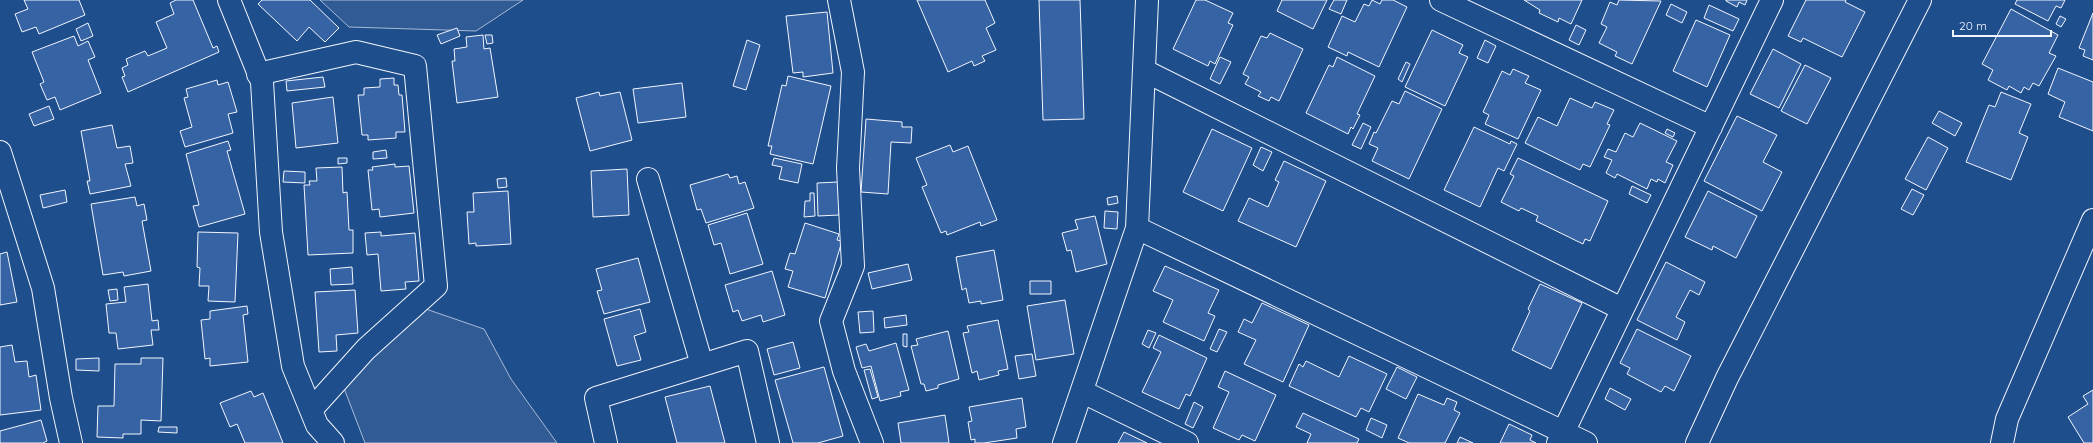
<svg xmlns="http://www.w3.org/2000/svg" width="2093" height="443" font-family="Quicksand,sans-serif">
<rect width="100%" height="100%" fill="#1f4e8c"/>
<!-- green -->
<path fill="#305b95" stroke="#a8bbd7" d="M320,0H523L476,31L349,27Z
M423,308L484,329L511,379L557,443H365L342,383Z"/>
<!-- building -->
<path fill="#3563a3" stroke="#f2f6ff" d="M24,0H79L85,15L39,34L36,27L22,32L15,14L28,9Z
M176,0H193L213,48L217,46L219,52L128,92L122,77L125,76L122,68L128,65L126,59L145,51L148,56L167,48L156,22L174,14L170,3Z
M262,0H310L339,28L325,42L309,27L297,41L258,4Z
M917,0H985L995,23L986,28L996,50L982,56L985,61L974,66L972,61L948,72Z
M1039,0H1080L1084,119L1043,120Z
M1196,0H1205L1233,13L1228,23L1233,25L1215,64L1210,61L1208,66L1173,49Z
M1282,0H1327L1313,29L1277,11Z
M1334,0H1347L1341,14L1329,9Z
M1372,0L1380,4L1382,0H1393L1407,7L1379,67L1348,52L1347,56L1328,47L1342,16L1355,22L1364,4L1369,6Z
M1524,0H1582L1571,24L1559,18L1558,22L1539,13L1540,10Z
M1619,0L1661,1L1632,64L1615,56L1617,52L1599,43L1607,27L1601,24L1610,2L1617,5Z
M1726,0H1747L1745,5L1739,2L1737,7L1726,1Z
M1806,0H1846L1845,2L1865,12L1842,57L1803,38L1801,42L1788,36Z
M2017,0H2065L2061,8L2056,6L2048,21L2015,4Z
M1671,4L1687,12L1682,23L1666,15Z
M1709,5L1739,19L1733,31L1704,18Z
M2011,9L2058,35L2049,53L2056,56L2039,86L2033,83L2029,90L2024,87L2021,93L2009,86L2007,90L1988,80L1993,70L1982,64Z
M827,12L833,73L803,77V72L793,73L786,16Z
M2093,13V60L2083,56L2085,50L2079,48Z
M2060,16L2066,19L2061,27L2056,24Z
M1696,20L1730,35L1707,87L1673,71Z
M88,23L93,36L81,41L76,29Z
M1576,25L1586,30L1579,45L1569,40Z
M457,28L460,36L441,44L437,35Z
M1432,30L1463,45L1459,53L1468,57L1445,106L1405,87Z
M1270,33L1303,49L1279,101L1271,97L1269,101L1258,96L1261,92L1245,84L1249,77L1243,74L1261,36L1267,38Z
M483,35L484,49L490,48L498,97L457,103L452,61H455L454,49L467,47L466,37Z
M485,35H492L493,43L487,44Z
M74,36L78,46L88,41L95,57L88,60L101,93L60,110L55,97L47,100L40,84L44,82L32,52Z
M747,40L760,45L746,90L733,86Z
M1485,40L1496,46L1488,63L1477,58Z
M1773,49L1801,64L1779,108L1750,94Z
M1220,57L1231,62L1220,84L1210,79Z
M1337,57L1375,76L1357,114L1360,115L1353,129L1351,127L1348,134L1306,113L1329,65L1333,67Z
M1406,62L1410,64L1402,82L1398,79Z
M1805,65L1831,78L1807,124L1781,111Z
M2058,68L2093,82V131L2059,117L2065,102L2048,94Z
M1513,69L1529,76L1525,83L1541,90L1518,139L1485,124L1489,115L1483,112L1502,71L1510,75Z
M788,76L831,86L813,164L770,154L772,146H768L782,85L786,86Z
M323,77L325,87L287,91L286,81Z
M394,78V85H398L399,95H402L405,132H396V138L368,140V135H362L358,95H364V88L380,87V79Z
M217,80L218,85L228,82L237,112L228,114L233,133L185,147L180,131L192,127L184,98L188,97L186,89Z
M682,83L686,117L638,123L633,89Z
M1405,91L1442,109L1409,179L1372,161L1378,148L1369,144L1374,132L1376,133L1392,101L1399,104Z
M599,92L600,96L620,92L632,140L590,151L576,98Z
M2001,92L2031,104L2019,133L2028,137L2011,180L1966,162L1989,105L1995,107Z
M333,97L338,143L296,148L292,103Z
M1570,98L1592,108L1595,102L1614,110L1607,124L1610,125L1590,167L1583,164L1580,170L1525,143L1538,117L1557,126Z
M49,106L54,119L34,126L29,114Z
M1939,111L1962,123L1955,136L1932,123Z
M1737,116L1777,135L1763,162L1782,172L1762,211L1704,181Z
M866,119L902,122V127H912L911,143L891,142L888,194L861,192Z
M1363,123L1371,127L1361,149L1352,145Z
M1640,123L1677,141L1666,162L1673,165L1665,183L1658,179L1657,182L1651,179L1647,189L1617,174L1615,178L1606,173L1612,160L1604,157L1608,149L1616,152L1625,133L1633,137Z
M112,125L117,148L130,146L133,163L125,164L131,186L90,194L87,181H90L81,131Z
M1474,127L1510,144L1511,141L1517,144L1504,171L1498,168L1480,207L1444,190Z
M1212,129L1252,148L1223,211L1183,192Z
M1667,129L1675,133L1673,137L1665,133Z
M1928,137L1948,148L1926,190L1905,179Z
M228,141L231,150L227,151L245,214L199,227L193,206L199,205L186,154Z
M950,145L953,152L968,146L997,220L981,226L980,222L947,235L946,231L941,233L922,187L927,185L916,158Z
M1261,147L1272,152L1263,171L1253,165Z
M386,150L387,158L373,159V152Z
M338,158H347V163L338,164Z
M774,158L802,164L798,183L779,179L782,167L772,165Z
M1518,158L1608,201L1590,241L1585,239L1583,244L1536,221L1538,216L1521,208L1519,211L1501,202L1514,176L1510,174Z
M1284,161L1326,181L1296,247L1238,221L1249,198L1268,207L1279,182L1275,180Z
M395,164V167L409,166L414,213L380,217L379,209L372,210L368,170H373L372,167Z
M342,167L343,193L347,192L349,230H353V253L308,255L304,185H310L309,181H317L316,168Z
M627,169L629,215L593,217L591,171Z
M284,171L305,172V183L283,182Z
M728,174L730,178L737,176L739,184L745,182L754,208L706,223L701,209L697,210L690,185Z
M506,178L507,187L498,188L497,179Z
M838,182L839,215L818,216L817,183Z
M1632,186L1651,195L1647,203L1629,194Z
M1912,189L1924,195L1913,215L1901,209Z
M65,190L67,202L43,208L40,195Z
M508,191L511,244L476,246V243L469,244L467,212H474L473,193Z
M1708,191L1757,216L1736,258L1713,246L1712,250L1685,237Z
M810,193H814L815,216L804,217L805,201H810Z
M1117,196L1118,203L1108,205L1107,198Z
M135,197L137,206L144,204L147,220L142,221L151,271L124,276L123,272L103,275L91,204Z
M1105,211L1118,212L1117,229L1104,228Z
M747,213L763,264L730,274L721,243L714,245L708,225Z
M1095,216L1107,264L1076,272L1071,250L1067,251L1062,233L1078,229L1075,220Z
M805,223L839,234L837,240L842,241L825,298L788,287L793,271L785,269L790,253L795,254Z
M198,232L238,233L235,302L208,301L209,286H199L200,268L197,267Z
M381,232V236L415,233L419,281L405,282L406,289L381,291L378,254L367,255L365,233Z
M994,250L1003,300L981,304V301L969,303L966,288L962,290L956,257Z
M7,252L17,302L0,305V254Z
M638,258L650,302L604,314L597,291L602,290L596,269Z
M1666,262L1705,282L1699,295L1690,290L1676,317L1685,322L1677,340L1637,320Z
M908,264L912,280L872,289L868,273Z
M1165,266L1219,290L1208,313L1215,316L1204,341L1163,322L1173,300L1153,291Z
M352,267L353,284L331,285L330,269Z
M772,271L785,315L763,322L761,315L742,321L738,310L733,312L725,285Z
M1030,281H1051V294H1030Z
M148,284L152,321L158,320L159,330H151L153,345L118,349L116,333H109L106,304L126,302L124,287Z
M1540,284L1582,303L1551,369L1512,350L1530,311L1528,309Z
M117,289L118,300L110,301L108,290Z
M355,290L358,333L336,335L337,351L319,352L315,292Z
M1065,300L1074,354L1036,360L1027,306Z
M1262,303L1309,325L1283,382L1244,364L1256,340L1238,332L1244,319L1252,323Z
M247,306L248,314L243,315L248,362L210,366V358L205,359L201,320L210,319V311Z
M640,309L646,332L634,336L641,360L617,366L604,319Z
M873,311L874,332L860,333L858,312Z
M906,315L907,325L885,328L884,318Z
M998,320L1008,369L998,371L999,375L979,380L977,371L972,373L963,333L969,332L967,326Z
M1219,329L1227,332L1217,352L1210,349Z
M1637,329L1691,356L1674,391L1665,386L1661,392L1627,374L1630,368L1620,363Z
M1148,330L1156,333L1149,348L1142,344Z
M948,331L959,379L938,385V388L926,391L924,384H921L911,346L918,345L916,339Z
M903,334H907V347L903,346Z
M1159,335L1207,358L1190,396L1186,394L1179,409L1142,392L1161,352L1153,348Z
M793,342L800,368L774,375L767,349Z
M896,343L909,390L900,392L901,396L880,401L871,366L862,368L856,347L866,344L869,351Z
M12,345L15,362L27,361L29,377L36,375L41,410L0,415V347Z
M1032,354L1036,376L1019,379L1015,356Z
M1349,356L1387,374L1369,412L1361,408L1356,417L1289,386L1299,364L1303,367L1306,361L1339,377Z
M99,358V371L76,370V359Z
M141,358H163L161,421L141,420V434H123V438L97,437L98,406H114L115,364H141Z
M824,367L843,436L818,443H793L775,380Z
M1397,367L1417,377L1406,399L1386,389Z
M870,369L878,397L872,399L864,370Z
M1225,371L1276,395L1255,441L1242,435L1239,440L1213,428L1229,392L1218,387Z
M710,386L725,443H677L665,397Z
M1610,388L1631,399L1625,410L1605,399Z
M2093,390V443H2084L2068,417L2088,404L2083,396Z
M251,391L254,397L263,393L283,443H245L237,424L230,427L220,403Z
M1418,394L1444,405L1447,398L1457,402L1454,410L1460,413L1445,443H1409L1398,438Z
M1022,398L1026,427L1016,429L1017,438L984,443H975V439L971,440L968,422L972,421L969,407Z
M1194,402L1203,407L1193,428L1185,424Z
M1303,413L1359,439L1357,443H1307L1311,434L1296,427Z
M945,415L949,443H901L898,423Z
M1371,418L1387,425L1382,438L1366,430Z
M41,420L47,441L43,443H0V431Z
M1509,424L1532,435L1530,440L1536,443H1500Z
M159,427H177V433L158,432Z
M1124,432L1147,443H1118Z
M1460,437L1473,443H1457Z"/>
<g fill="none" stroke-linecap="round" stroke-linejoin="round">
<!-- minor casing -->
<g stroke="#f2f6ff" stroke-width="24">
<path id="minor" d="M229,0L262,82L271,232L293,366L317,425L333,443
M839,0L853,72L848,168L853,266L831,321L844,371L872,443
M1441,0L1711,127
M1145,71L1622,309
M258,74L356,52L415,66L436,286L366,349L311,410
M0,152L43,288L61,398L71,443
M648,179L702,365
M1137,228L1586,443
M1083,392L1187,443
M606,443L596,398L747,351L768,443
M1064,443L1137,228L1147,0
M1558,443L1772,0"/>
</g>
<!-- tertiary casing -->
<g stroke="#f2f6ff" stroke-width="24">
<path id="tertiary" d="M1697,443L1727,378L1920,0
M2002,443L2007,419L2093,220"/>
</g>
<!-- minor -->
<use href="#minor" stroke="#1f4e8c" stroke-width="22"/>
<!-- tertiary -->
<use href="#tertiary" stroke="#1f4e8c" stroke-width="22"/>
</g>
<!-- scale -->
<path d="M1953 30v6h98v-6" fill="none" stroke="#f2f6ff" stroke-width="2"/>
<text x="1959" y="30" font-size="12" fill="#f2f6ff" stroke="#1f4e8c" stroke-width="3" paint-order="stroke">20 m</text>
</svg>
